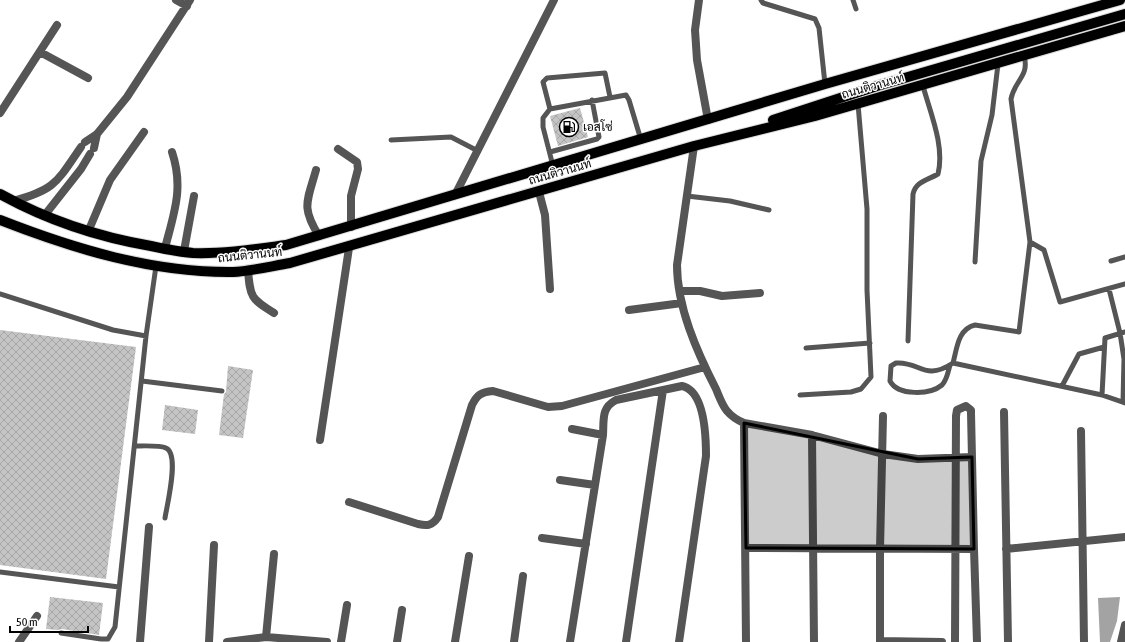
<svg xmlns="http://www.w3.org/2000/svg" width="1125" height="642" font-family="'Asap Condensed',Sarabun,sans-serif">
<defs>
<pattern id="building-cross-hatch" width="8" height="8" patternUnits="userSpaceOnUse"><rect width="8" height="8" fill="#c4c4c4"/><path d="M0 0l8 8M0 8l8-8" fill="none" stroke="#a7a7a7"/></pattern>
</defs>
<rect width="100%" height="100%" fill="#fff"/>
<!-- water -->
<path fill="#a3a3a3" d="M1120,597L1117,621L1110,642H1100L1098,598Z"/>
<!-- building -->
<path fill="url(#building-cross-hatch)" d="M580,108L588,137L558,146L550,116Z
M0,330L136,347L106,579L0,565Z
M228,366L253,370L243,438L219,435L224,394L226,392Z
M165,405L198,410L195,434L162,430Z
M50,597L103,603L99,635L62,629L58,630L46,629Z"/>
<g fill="none" stroke-linecap="round" stroke-linejoin="round">
<!-- primary casing -->
<g stroke="#dbdbdb" stroke-width="12">
<path id="primary" d="M773,120L877,86L1125,14
M0,194C47,220 98,237 151,246C165,249 179,252 193,253C224,254 256,249 286,245L825,84L1120,0
M0,220C74,249 153,273 233,272C252,271 272,266 290,263L694,146L815,116L1125,26"/>
</g>
<!-- lane -->
<path stroke="#555" stroke-width="5" d="M761,0L763,3L815,19L819,28L825,84
M853,0L856,9
M550,109L543,82L547,78L605,73L610,97
M391,140L451,137L478,151
M550,152L597,139L599,137L592,100
M553,166L543,127V118L550,109L626,95L629,100L641,140
M687,196L730,201L769,210
M1030,242L1044,250L1060,302L1125,284
M1111,261L1125,257
M975,262L981,161L992,115L998,64
M1109,289L1120,333L1124,359L1123,402
M0,294L113,330L146,336
M908,341L913,194C916,181 928,180 938,174C945,146 930,112 923,86
M806,348L870,343
M953,363L1102,395L1105,338L1125,332
M950,365C948,372 947,380 942,385C930,395 898,396 890,381L891,366L896,363C920,361 924,382 953,363C957,348 958,329 975,325L1019,332L1030,242L1011,99C1014,81 1030,76 1024,56
M142,381L222,391
M1062,386L1079,354L1104,347
M800,395L851,392L861,389L871,377L867,290V209L858,104
M1102,395L1125,403
M135,446C142,446 160,445 166,448C180,454 167,505 165,518
M0,572L119,587
M61,633L101,639H108L115,627L146,336L156,266"/>
<!-- street -->
<path stroke="#555" stroke-width="8" d="M176,0L187,6
M699,0L695,30L697,60L708,120
M40,52L88,78
M0,113L57,25
M85,142L97,134L127,97L190,0
M694,146L677,265C677,307 697,352 716,389C719,396 722,405 727,411C732,417 737,420 744,423L812,435L883,454L918,459L972,457
M94,148L97,134
M338,149L357,162L358,169L351,196V227
M316,170C307,202 301,207 319,236
M539,192L545,215L550,289
M455,195L554,0
M13,201C55,190 57,182 81,147
M44,216L81,169L90,154
M88,232L110,180L144,132
M165,248C174,213 184,188 172,152
M184,251L194,196
M248,270C250,297 251,299 274,313
M680,291H700L722,296L760,293
M629,310L682,303
M1004,412L1008,642
M744,423L746,642
M572,429L603,435
M1081,431L1084,642
M812,435L814,642
M320,440L349,248
M560,480L595,485
M349,502L418,524C427,526 432,526 438,517L472,405C477,395 481,392 493,391L548,407L562,406L705,367
M542,538L586,544
M746,548L974,549
M1006,549L1125,537
M266,637L274,554
M880,641L942,642
M19,642L37,616
M140,642L149,527
M209,642L214,545
M227,642L266,637L327,642
M341,642L347,605
M397,642L402,610
M455,642L469,556
M514,642L523,576
M570,642L603,435C604,419 601,408 616,400L682,386C705,391 706,436 706,456L679,642
M626,642L663,390
M880,642V549L883,416
M955,642L956,416L957,410L966,406L971,410V413L974,549L977,642
M1121,642L1125,625"/>
<!-- primary -->
<use href="#primary" stroke="#000" stroke-width="10"/>
</g>
<!-- marked area -->
<path fill="#000" fill-opacity="0.2" stroke="#000" stroke-width="3" stroke-linejoin="round" d="M744,423L918,459L972,457L974,549L746,548Z"/>
<!-- icons -->
<defs>
<g id="fuel-ring" transform="scale(1)"><circle r="9.5" fill="#fff" stroke="#000" stroke-width="1.5"/><path d="M-5.5-6h7V0h2V4h1.3V-2.5L3-4.5l.8-.8L6-3V5H2.5V1h-1V6h-7ZM-4.2-4.7v3.2H.2V-4.7Z" fill="#000"/></g>
</defs>
<g fill-rule="evenodd">
<use href="#fuel-ring" x="569" y="127"/>
</g>
<g text-anchor="middle" dominant-baseline="central" stroke-width="3" stroke-linejoin="round" paint-order="stroke">
<!-- street labels -->
<g font-size="12" fill="#000" stroke="#fff">
<text transform="translate(873 86) rotate(-16)">ถนนติวานนท์</text>
<text transform="translate(560 172) rotate(-16)">ถนนติวานนท์</text>
<text transform="translate(250 255) rotate(-6)">ถนนติวานนท์</text>
</g>
<!-- poi labels -->
<g font-size="12" fill="#000" stroke="#fff" text-anchor="start">
<text x="583" y="127">เอสโซ่</text>
</g>
</g>
<!-- scale -->
<path d="M10 626v6h78v-6" fill="none" stroke="#000000" stroke-width="2"/>
<text x="16" y="626" font-size="12" fill="#000000" stroke="#ffffff" stroke-width="3" paint-order="stroke">50 m</text>
</svg>
